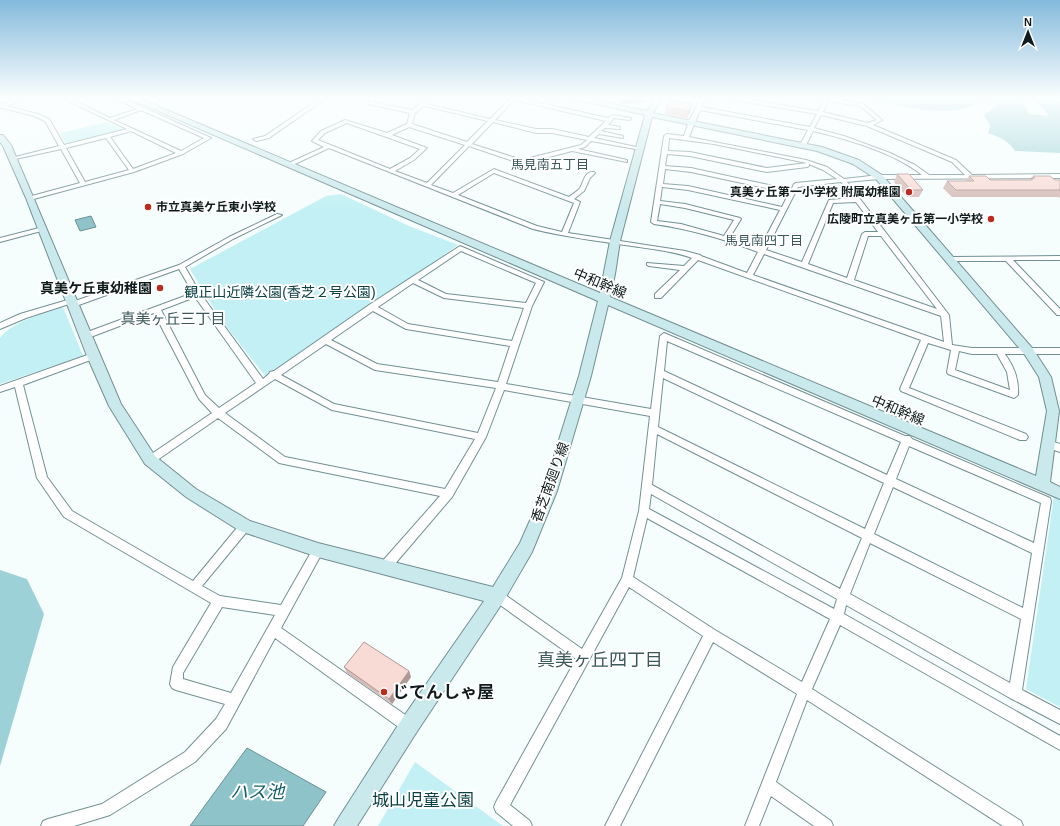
<svg xmlns="http://www.w3.org/2000/svg" width="1060" height="826" font-family="Helvetica,'Noto Sans JP',sans-serif">
<rect width="100%" height="100%" fill="#f6fdfd"/>
<!-- green -->
<path fill="#c2f0f4" d="M107,122L124,130L66,144L60,133Z
M341,194L409,226L458,245L266,377L219,317L190,269L326,196Z
M63,307L83,356L0,384V338C13,321 43,314 63,307Z
M1054,496L1060,498V707L1026,689Z
M415,762L503,826H378Z"/>
<!-- forest -->
<path fill="#9cd2d7" fill-rule="evenodd" d="M868,97H1060V153L1015,151C1009,141 999,137 988,133L990,126L984,115L998,105C986,97 971,109 957,110C928,113 895,107 868,97ZM1028,99L1042,107L1049,116L1029,114L1024,104L1016,103L1014,101Z
M0,570L27,579L44,614L0,766Z"/>
<!-- water -->
<path fill="#8ec4c9" stroke="#689195" d="M91,216L96,227L80,231L75,220Z
M247,748L326,792L303,826H190Z"/>
<g fill="none" stroke-linecap="round" stroke-linejoin="round">
<!-- street casing -->
<g stroke="#729093" stroke-width="2">
<path id="street" d="M19,97H26L7,106L38,114L49,119L64,145L127,129L60,97H67L110,118L137,109L113,97H120L211,138L183,154L134,172L30,200L27,198L28,197L80,183L61,149L11,160V158L59,146L45,121L34,116L2,108H0V105ZM141,110L204,138L181,151L114,120ZM131,131L176,153L133,169L110,137ZM106,138L129,170L85,182L66,148Z
M322,97H328L269,138L256,141L253,139L265,136Z
M371,97H376L373,102L412,110L429,97H435L427,104L490,119L510,99L503,97H517L544,104L553,97H558L549,105L608,118L613,115L631,118V119L629,120L614,118L608,125L620,127V129L605,128L601,131L623,136V138L599,134L594,138L641,148V150L591,141L585,147L578,149L627,160V162L572,151L522,164L469,146L431,185L453,193L494,169L569,197C572,194 577,192 580,188C584,182 584,171 594,172L595,173L590,178L584,191L574,199L580,202L568,233L685,251L700,255L701,256L747,273L758,252C724,239 690,229 654,224L651,222L664,136L667,134L684,136L689,121L701,97H706L701,107L810,127L817,114L717,97H731L818,111L824,100L812,97L827,98L863,104L882,120L873,125L956,160L972,175L1060,174V178L879,179L847,182L949,315L952,345L972,348H1060V354H1005C1014,367 1019,379 1018,395L1014,398L948,374L947,372L951,350L928,343L909,388L1026,434L1028,437L1026,440H1020L901,391L900,389L921,340L698,260L661,298H655V294L680,270L649,266L647,265V263L684,266L692,258C673,251 652,249 632,246C598,241 565,237 533,229L329,148L295,164H291V162L324,147L312,141L321,131L345,120L387,133L407,124L410,113L368,104ZM514,100L606,121L589,137L552,129H536L495,120ZM828,101L860,106L877,120L868,123L823,112ZM424,106L488,121L467,142L412,124L415,113ZM700,110L808,130L800,145L803,147L806,145L813,131C847,139 895,153 922,175H879L844,179L827,167L806,160L689,137ZM821,115L867,126L952,162L965,175H929L915,165L890,153L844,136L814,128ZM493,122L536,133H552L587,140L581,145L522,160L472,144ZM347,123L420,149L410,158L390,169L318,140L325,133ZM409,127L465,145L427,183L395,171L414,160L427,148L392,135ZM669,138L714,144L807,163L767,168L690,152L668,151ZM667,154L690,156L767,172L807,167L809,166V164L823,170L837,179L796,183L794,184L791,190L691,168L665,166ZM665,169L691,172L789,193L782,207L688,186L663,184ZM494,173L574,203L562,232L537,226L458,195ZM841,182L853,198L829,200L802,262L766,250L798,187ZM662,187L688,190L780,210L760,248L730,237L741,219L740,218L685,204L660,201ZM856,202L878,232H865L862,234L847,278L808,264L833,203ZM660,204L685,208L734,220L724,236L681,224L657,221ZM868,236H881L937,309L854,280ZM764,254L941,316L944,342L753,275ZM959,351L972,354H997L1007,372L1010,390L955,370Z
M277,214L282,215L233,239L185,267L200,293L263,379L269,374L270,372L274,371L369,305L460,246L544,282L532,306L506,384L651,409L660,336L664,333L905,436H910L912,439L1050,498L1051,501L1022,690L1060,710V724L1010,698L846,605L844,614L1060,736V750L840,625L812,689L1021,821L1023,826H1003L807,700L776,782L831,821L833,826H814L771,796L759,826H745L797,694L713,642L620,826H605L703,636L629,587L510,805L530,821L532,826H513L496,812L494,807L496,802L576,659L493,600L491,596L493,592L497,591L501,592L582,649L622,578L639,511L650,416L504,390L486,437L452,497L388,572L384,573L380,572L378,568L380,564L440,496L279,463L218,418L153,463H147L145,460L147,457L212,413L199,399L154,313L88,338L85,339L81,336L82,334L193,293L179,269L76,306H73L69,304L26,318L0,329V323L20,314L71,299L75,301L179,265L229,237ZM461,251L536,283L526,303L446,294L418,280ZM413,283L444,298L524,308L512,341L408,324L378,307ZM195,297L256,383L219,408L205,395L161,310ZM373,311L406,329L510,346L498,382L377,364L331,340ZM667,341L901,442L887,475L664,371ZM326,344L375,370L496,388L478,433L334,404L281,375ZM663,378L884,483L865,529L658,427ZM275,379L332,410L475,439L445,489L285,457L225,413ZM657,434L862,538L840,589L652,485ZM909,446L1041,503L1034,543L896,479ZM893,487L1032,553L1023,608L874,534ZM651,494L837,599L834,609L649,509ZM647,518L830,619L802,682L715,630L633,577ZM870,543L1021,619L1010,683L850,594Z
M43,227L45,228V230L0,242V238Z
M1060,256V260H1013L1060,309V315H1057L1006,261H951L948,259L951,257Z
M93,353L97,356L96,358L23,385L47,477L72,511L193,581L241,523L245,521L249,523L250,526L249,529L202,586L220,596L281,605L314,547L318,545L322,547L323,550L322,553L281,628L414,721L416,726L414,731L409,733L404,731L275,638L226,729L195,762L110,815L74,826H41L43,821L48,819L102,804L185,752L216,719L225,704L176,690L172,688L170,684L173,667L211,603L64,517L37,478L15,387L0,392V386ZM222,607L275,615L231,693L183,679V673Z
M1048,440L1060,444V452L1045,447L1043,444L1045,441Z"/>
</g>
<!-- secondary casing -->
<g stroke="#729093" stroke-width="2">
<path id="secondary" d="M126,97H136L600,293L610,241L645,115L565,97H580L647,111L656,97H663L653,113L822,147L859,160L882,175L1033,349L1051,377L1059,411L1050,482L1060,487V499L608,305L591,376L557,491L532,552L503,602L416,733L357,826H334L338,819L402,719L484,601L318,557L240,531L186,497L145,464L109,406L87,356L26,198L3,146L0,142V135H3L11,145L121,404L155,456L196,489L250,521L318,543L493,587L520,543L543,491L579,376L598,301ZM652,117L817,151L853,164L876,179L1025,355L1039,377L1047,411L1036,476L610,297L615,274L620,241Z"/>
</g>
<!-- street -->
<use href="#street" fill="#fff" fill-rule="evenodd"/>
<!-- secondary -->
<use href="#secondary" fill="#cae9ec" fill-rule="evenodd"/>
</g>
<!-- wall -->
<path fill="#d6bcb8" d="M589,97H614L610,101Z
M615,97H646L645,102L622,104Z
M692,104L691,110L687,118L665,114L666,107Z
M897,174L923,190L919,197H907L894,182Z
M969,176L990,180H1030L1033,176L1055,180H1060V198L1059,197H952L943,188L947,181H966Z
M344,667L409,671L411,677L392,704L347,673Z"/>
<!-- shaded-wall -->
<path fill="#ae9996" d="M610,97H614L610,101Z
M623,97H646L645,102L622,104Z
M692,104L691,110L687,118L688,111Z
M409,671L411,677L392,704L389,699Z"/>
<!-- building -->
<path fill="#f9dbd6" stroke="#ae9996" d="M670,100L691,103L692,104L688,111L666,107Z
M897,174H909L923,190H911Z
M969,176H986L990,180H1031L1033,179L1031,178H1035L1033,176H1050L1055,180H1060V190H956L947,181H974Z
M364,642L409,671L389,699L344,667Z"/>
<!-- sky -->
<linearGradient id="sky" x2="0" y2="1"><stop stop-color="#84badc"/><stop offset="0.46" stop-color="#fbfefe"/><stop offset="1" stop-color="#fbfefe" stop-opacity="0"/></linearGradient>
<rect width="1060" height="213" fill="url(#sky)"/>
<!-- markers -->
<g fill="#ba2c1e" stroke="#fff" stroke-width="1.5">
<circle cx="909" cy="192" r="4"/>
<circle cx="148" cy="207" r="4"/>
<circle cx="991" cy="219" r="4"/>
<circle cx="160" cy="288" r="4"/>
<circle cx="384" cy="692" r="4"/>
</g>
<g text-anchor="middle" dominant-baseline="central" stroke-width="4" stroke-linejoin="round" paint-order="stroke">
<!-- far-poi labels -->
<g font-size="12" font-weight="bold" fill="#0f1b1c" stroke="#fff" text-anchor="end">
<text x="901" y="192">真美ヶ丘第一小学校 附属幼稚園</text>
<text x="156" y="207" text-anchor="start">市立真美ケ丘東小学校</text>
<text x="983" y="219">広陵町立真美ヶ丘第一小学校</text>
</g>
<!-- far-neighbourhood labels -->
<g font-size="13" fill="#3b585b" stroke="#fff">
<text x="550" y="164">馬見南五丁目</text>
<text x="764" y="240">馬見南四丁目</text>
</g>
<!-- street labels -->
<g font-size="14" fill="#0f1b1c" stroke="#fff">
<text transform="translate(600 283) rotate(23)">中和幹線</text>
<text transform="translate(898 410) rotate(23)">中和幹線</text>
<text transform="translate(550 482) rotate(-70)">香芝南廻り線</text>
</g>
<!-- poi labels -->
<g font-size="14" font-weight="bold" fill="#0f1b1c" stroke="#fff" text-anchor="end">
<text x="152" y="288">真美ケ丘東幼稚園</text>
</g>
<!-- park labels -->
<g font-size="14" fill="#0d4145" stroke="#fff">
<text x="280" y="292">観正山近隣公園(香芝２号公園)</text>
</g>
<!-- neighbourhood labels -->
<g font-size="15" fill="#3b585b" stroke="#fff">
<text x="173" y="318">真美ヶ丘三丁目</text>
</g>
<!-- near-poi labels -->
<g font-size="17" font-weight="bold" fill="#0f1b1c" stroke="#fff" text-anchor="start">
<text x="392" y="692">じてんしゃ屋</text>
</g>
<!-- near-park labels -->
<g font-size="17" fill="#0d4145" stroke="#fff">
<text x="423" y="800">城山児童公園</text>
</g>
<!-- near-neighbourhood labels -->
<g font-size="18" fill="#3b585b" stroke="#fff">
<text x="600" y="660">真美ヶ丘四丁目</text>
</g>
<!-- near-water labels -->
<g font-size="18" font-style="italic" fill="#156066" stroke="#fff">
<text x="257" y="792">ハス池</text>
</g>
</g>
<!-- north arrow -->
<g transform="translate(1028 32)" stroke="#ffffff" stroke-width="3" paint-order="stroke">
<path d="M0-3L7 15L0 10L-7 15Z" fill="#0f1b1c"/>
<text y="-6" font-size="11" font-weight="bold" text-anchor="middle" fill="#0f1b1c">N</text>
</g>
</svg>
